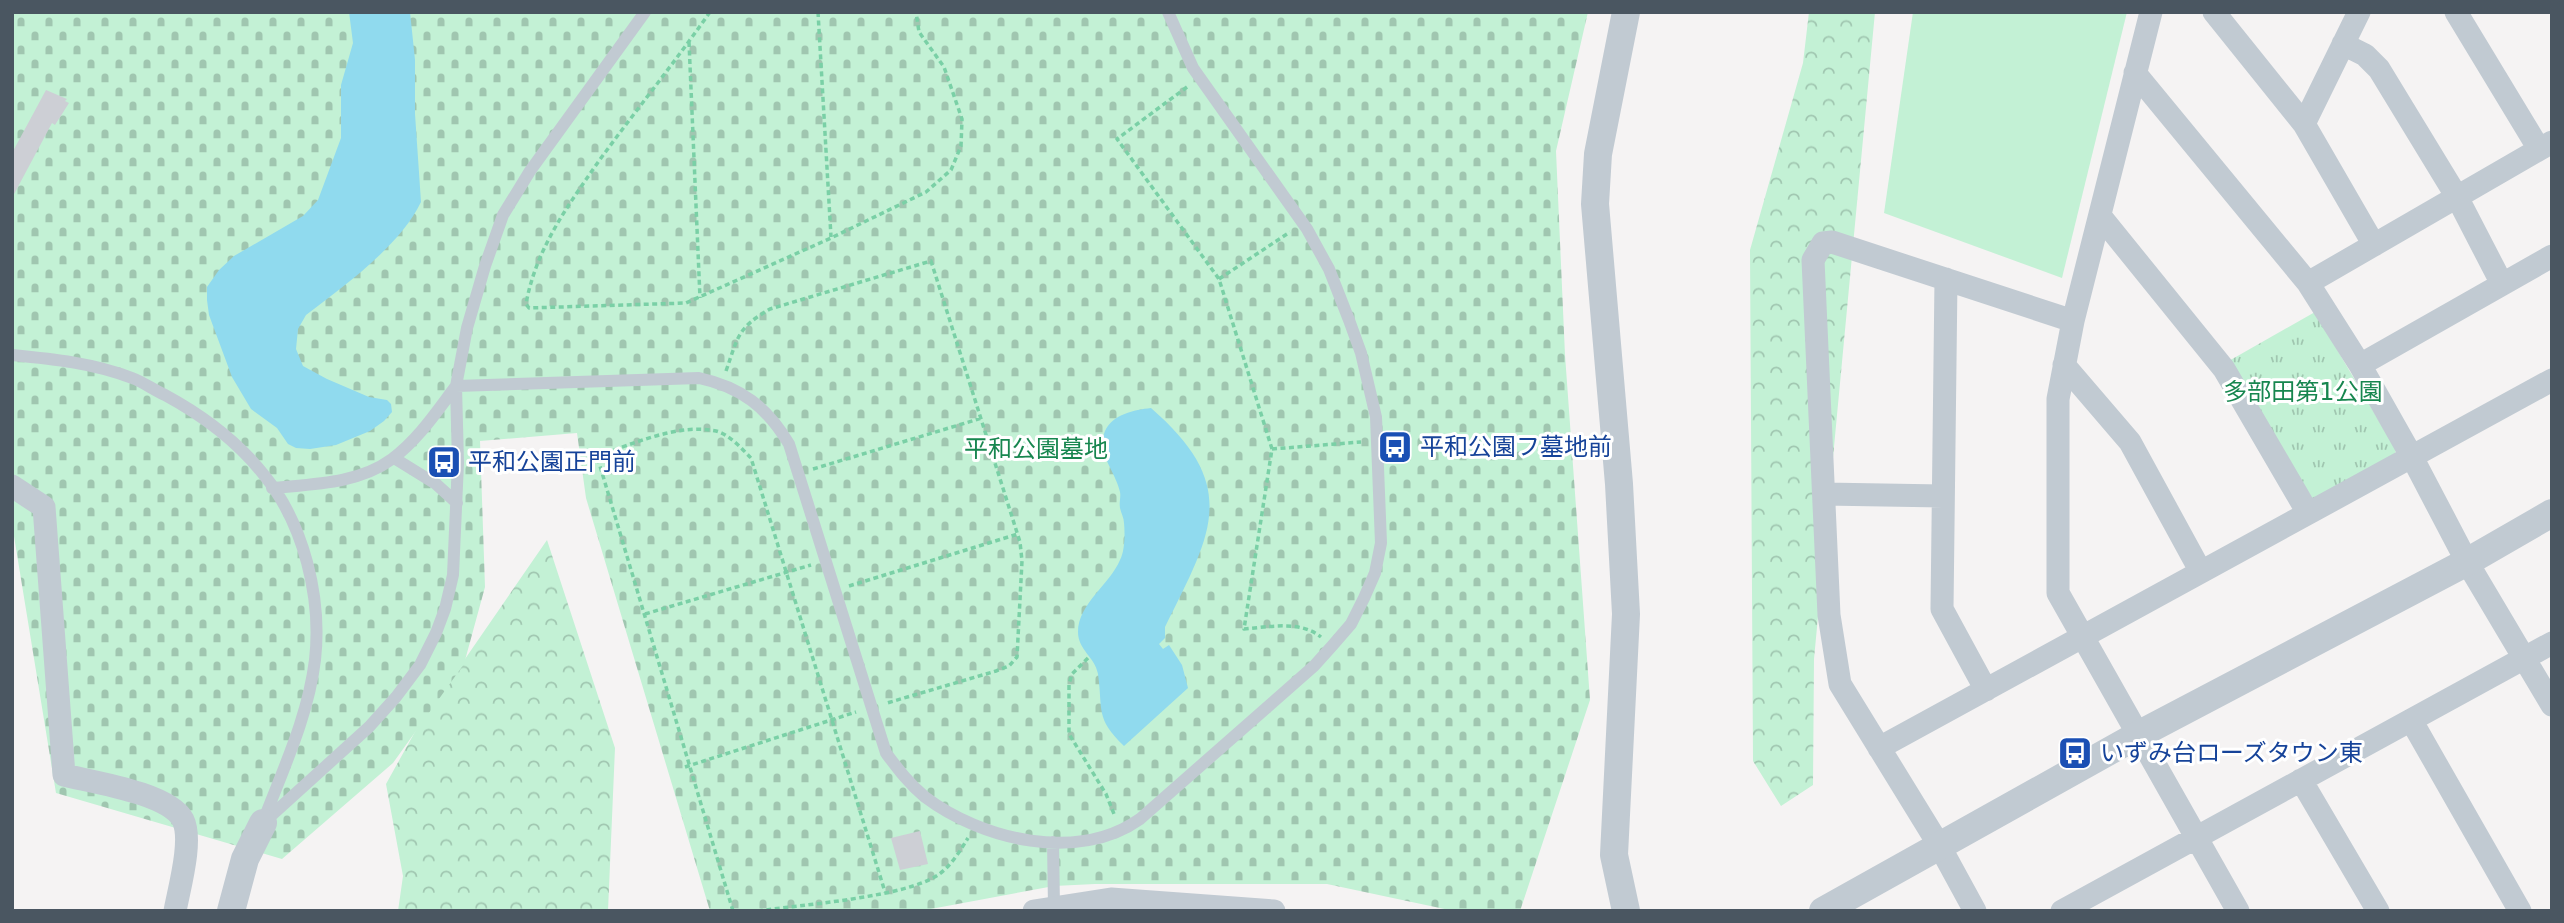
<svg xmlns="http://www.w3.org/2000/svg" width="2564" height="923" font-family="'DejaVu Sans','Noto Sans JP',sans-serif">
<defs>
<pattern id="forest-crowns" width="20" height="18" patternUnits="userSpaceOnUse" patternTransform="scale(1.75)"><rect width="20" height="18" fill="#c3f1d5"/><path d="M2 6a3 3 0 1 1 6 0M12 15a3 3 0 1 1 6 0" fill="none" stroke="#a0c6b0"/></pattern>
<pattern id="cemetery-stones" width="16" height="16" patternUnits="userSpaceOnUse" patternTransform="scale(1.75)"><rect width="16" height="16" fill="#c3f1d5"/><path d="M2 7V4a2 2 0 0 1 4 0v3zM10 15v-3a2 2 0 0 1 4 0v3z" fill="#a0c6b0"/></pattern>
<pattern id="park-tufts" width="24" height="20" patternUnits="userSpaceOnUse" patternTransform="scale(1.75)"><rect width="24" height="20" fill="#c3f1d5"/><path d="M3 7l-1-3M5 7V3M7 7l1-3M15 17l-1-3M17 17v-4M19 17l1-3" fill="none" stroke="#a0c6b0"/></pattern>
</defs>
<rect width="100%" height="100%" fill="#f5f3f3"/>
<!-- grass -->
<path fill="#c3f1d5" d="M1913,12H2127L2062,278L1884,213Z"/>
<!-- forest -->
<path fill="url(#forest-crowns)" d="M1809,12H1875L1814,659L1813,785L1781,806L1753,761L1750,250L1803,63Z
M547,540L615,748L608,911H398L403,876L386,784L416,730Z"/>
<!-- cemetery -->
<path fill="url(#cemetery-stones)" d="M12,12H1588L1556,151L1565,355L1590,700L1520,911H1454L1327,884H1095L1054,886L920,911H710L586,498L577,433L480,441L485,587L464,664L393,763L282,859L56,793L12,524Z"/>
<!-- park -->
<path fill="url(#park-tufts)" d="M2315,312L2396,450L2394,460L2314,501L2227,362Z"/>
<!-- water -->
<path fill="#90daee" d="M349,12H410L415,60V114L421,202C400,246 344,286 306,315L298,329L296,349L303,366L327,379L369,397L387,400L391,404L392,412L384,421L370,431L336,445L310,449L296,448L288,444L277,428L251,409L232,377L209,315L207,300V287L219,270L234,256L303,216L318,200L341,138V85L353,43Z
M1151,408C1242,487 1211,534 1165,627V638L1159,644L1163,649L1169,645L1182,665L1188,688L1124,746C1095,718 1103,710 1098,674C1095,657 1078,650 1078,632C1078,604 1110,584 1120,560C1125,551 1125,533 1124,523C1124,518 1121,513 1120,508C1119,502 1121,497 1120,492C1116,472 1096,453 1105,431C1113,414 1134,410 1151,408Z"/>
<!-- building -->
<path fill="#cdcfd5" d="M46,90L67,99L65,101L69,103L55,125L52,123L12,198V153Z
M920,831L928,864L900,870L891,838Z"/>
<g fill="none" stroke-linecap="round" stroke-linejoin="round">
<!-- path -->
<path stroke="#7ad0a6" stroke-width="3.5" stroke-dasharray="5 3.5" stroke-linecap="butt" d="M710,12C675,62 637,109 601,158C569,204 536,248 526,304L529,308L686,303L831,238L926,192L951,170L961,146L962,119L944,67L919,32L916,12
M818,12L831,237
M689,42L700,298
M1187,87L1117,139L1219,279L1272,449L1244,629C1269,627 1300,620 1321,637
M1219,279L1290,232
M726,371C738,337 737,328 770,309L931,261L1020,542L1022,561L1017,657L1009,666L996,671L887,703
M1272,449L1361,442
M813,469L982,418
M849,586L1018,534
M645,614L811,565
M1088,658L1072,674L1069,684V734L1106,794L1114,814
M685,767L856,712
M733,911L597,456C633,444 678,423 716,431C729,434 742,449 751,458L885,892
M758,911C800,905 906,897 938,875C951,866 960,851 968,838"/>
<!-- service -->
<path stroke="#c1cad2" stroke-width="12" d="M12,355C53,359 93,363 132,378C143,382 154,390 165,395C202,415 238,442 264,475C304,524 322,598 315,660C308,717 283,769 263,822
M456,386L699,378C741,387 767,407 789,444L886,753C898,769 909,784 925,797C982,840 1078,863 1140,819L1314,666L1332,646L1351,624L1364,598L1375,573L1381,543L1376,417L1361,353L1349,320L1329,269L1307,229L1193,68L1168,12
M394,458L436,484L457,503
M272,488C312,484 358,484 392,459C418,440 437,411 456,386
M263,823L369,727L396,697L420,665L436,633L445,609L453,575L458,463L456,386L467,328L485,266L503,215L530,171L645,12
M1053,842L1054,907"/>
<!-- minor -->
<path stroke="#c1cad2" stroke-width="23" d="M2151,12L2073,321L2058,399V593L2238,911
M2214,12L2304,124L2374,245
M2456,12L2539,149
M2343,44L2365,55L2379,69L2457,197L2502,284
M2135,73L2308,283L2360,365L2412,457L2467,562L2552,705
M2304,124L2359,12
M2101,217L2224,369L2308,513
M1946,279L1942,609L1986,690
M2308,283L2552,142
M2064,365L2130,442L2201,572
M2360,365L2552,256
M12,486L44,507L64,775C92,782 169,793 183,820C193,840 179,889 175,911
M1824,494L1943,496
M2411,720L2520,911
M1879,748L2552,380
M2301,780L2378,911
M1034,911L1111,899L1274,911
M1975,911L1939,845L1840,684L1829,615L1813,260L1823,243L1832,242L2073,321
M2062,911L2552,643"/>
<!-- tertiary -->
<path stroke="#c1cad2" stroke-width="28" d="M1626,12L1598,154L1595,204L1619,484L1626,614L1614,855L1626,911
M231,911L245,859L263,823
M1823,911L2138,735L2467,562L2552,513"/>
</g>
<!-- icons -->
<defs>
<g id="bus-square" transform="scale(1.75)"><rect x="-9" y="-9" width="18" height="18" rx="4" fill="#1a4fb4" stroke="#fff"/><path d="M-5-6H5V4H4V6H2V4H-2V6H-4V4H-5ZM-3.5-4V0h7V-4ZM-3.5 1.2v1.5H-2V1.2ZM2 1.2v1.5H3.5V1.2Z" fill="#fff"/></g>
</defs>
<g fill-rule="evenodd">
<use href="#bus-square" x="1395" y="447"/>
<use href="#bus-square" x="444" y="462"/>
<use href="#bus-square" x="2075" y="753"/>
</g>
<g text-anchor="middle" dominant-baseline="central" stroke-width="6" stroke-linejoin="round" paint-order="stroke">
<!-- park labels -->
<g font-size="24" fill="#17864f" stroke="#fff">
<text x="2303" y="392">多部田第1公園</text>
<text x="1036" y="449">平和公園墓地</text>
</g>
<!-- transit labels -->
<g font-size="24" fill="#164399" stroke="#fff" text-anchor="start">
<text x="1420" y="447">平和公園フ墓地前</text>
<text x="468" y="462">平和公園正門前</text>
<text x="2100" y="753">いずみ台ローズタウン東</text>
</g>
</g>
<!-- border -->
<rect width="2564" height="923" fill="none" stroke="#4a5661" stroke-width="28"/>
</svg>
